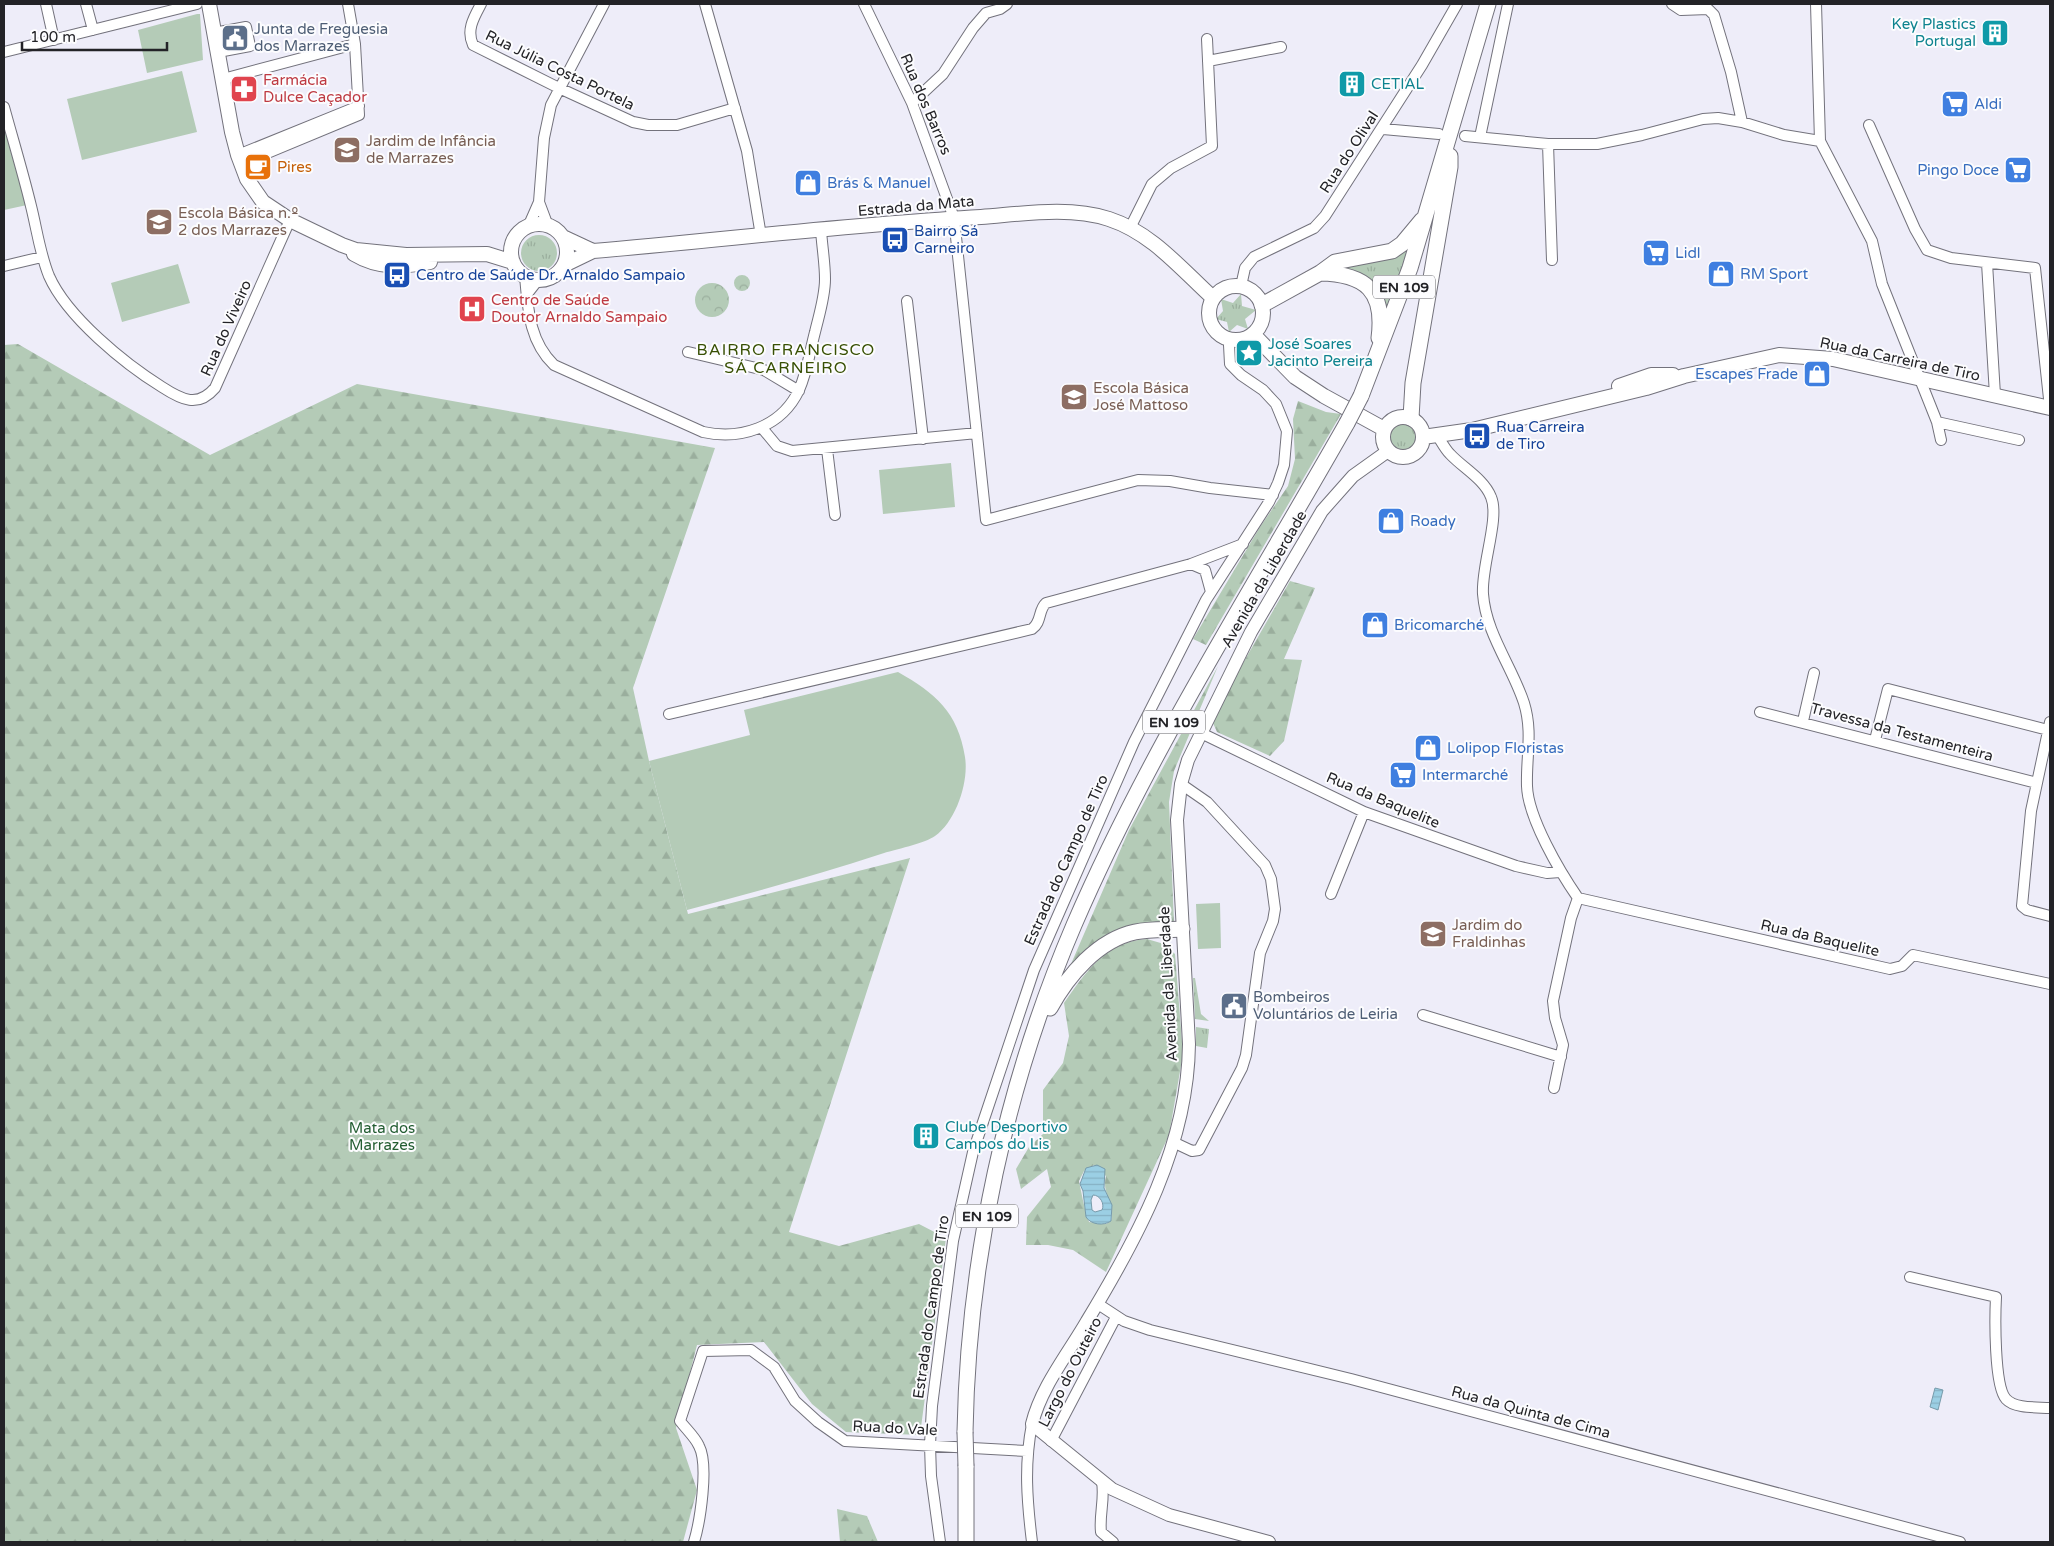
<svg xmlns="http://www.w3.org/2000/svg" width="2054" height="1546" font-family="'Varela Round',sans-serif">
<defs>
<pattern id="grass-tufts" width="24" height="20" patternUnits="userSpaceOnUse" patternTransform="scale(1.25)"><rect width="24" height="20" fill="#b4cbb7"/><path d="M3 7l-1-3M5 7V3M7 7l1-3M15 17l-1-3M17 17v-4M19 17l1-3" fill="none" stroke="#9aae9d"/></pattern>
<pattern id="forest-firs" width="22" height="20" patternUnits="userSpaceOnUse" patternTransform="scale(1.25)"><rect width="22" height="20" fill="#b4cbb7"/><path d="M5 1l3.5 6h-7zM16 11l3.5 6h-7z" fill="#9aae9d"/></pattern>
<pattern id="park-crowns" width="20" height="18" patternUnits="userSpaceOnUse" patternTransform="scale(1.25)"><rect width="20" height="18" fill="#b4cbb7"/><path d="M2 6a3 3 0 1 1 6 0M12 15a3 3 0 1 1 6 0" fill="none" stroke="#9aae9d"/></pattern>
<pattern id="water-rules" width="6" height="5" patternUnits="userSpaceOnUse" patternTransform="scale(1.25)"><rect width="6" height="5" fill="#9bcfe4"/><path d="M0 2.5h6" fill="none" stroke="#85b1c4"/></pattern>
</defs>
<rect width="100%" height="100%" fill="#eeedf9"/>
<!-- grass -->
<path fill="url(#grass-tufts)" d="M521 253a18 18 0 1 1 36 0a18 18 0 1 1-36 0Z
M1408,248L1388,310L1384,301L1340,269Z
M1241,294L1242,306L1256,310L1245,319L1248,329L1237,325L1229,332L1227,322L1216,319L1223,311L1221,299L1233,303Z
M1388 438a14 14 0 1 1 28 0a14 14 0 1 1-28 0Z
M1193,978H1195L1201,1014L1209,1021L1195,1019Z
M1196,1027L1209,1029L1207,1048L1196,1046Z"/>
<!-- forest -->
<path fill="url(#forest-firs)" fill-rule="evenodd" d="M18,344L210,455L357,384L715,448L633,688L649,761L688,914L910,858L789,1232L839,1246L919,1224L946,1238L920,1435L846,1432L812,1404L764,1342L697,1345L676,1428L697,1490L683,1542H4V345Z
M1298,401L1326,412L1341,414L1206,645L1193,639L1260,527L1288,486L1295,459L1293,419Z
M1290,581L1315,588L1284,659L1302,660L1284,741L1270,756L1217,732L1213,723L1231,684Z
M1218,666L1174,771L1169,802L1174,923L1083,953L1071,964L1129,830Z
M1147,939L1164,944L1175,954L1183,1054L1169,1135L1106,1272L1073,1250L1048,1245H1026L1027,1217L1051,1187L1047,1169L1021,1189L1016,1169L1029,1147L1043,1134V1090L1063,1063L1069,1036L1064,1003C1086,972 1105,942 1147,939ZM1094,1165L1106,1176C1101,1195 1116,1201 1111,1221L1106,1224L1089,1222C1084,1208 1082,1195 1079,1181L1084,1171Z
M837,1509L867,1516L878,1542H840Z"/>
<!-- park -->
<path fill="url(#park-crowns)" d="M734 283a8 8 0 1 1 16 0a8 8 0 1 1-16 0Z
M695 300a17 17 0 1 1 34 0a17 17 0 1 1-34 0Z"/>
<!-- garden -->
<path fill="#b4cbb7" d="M197,14H200L203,60L147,73L138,30Z
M182,71L197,132L82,160L67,99Z
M4,127L27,205L4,210Z
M178,264L190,303L122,322L111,283Z
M951,463L955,507L883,514L879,470Z
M898,672C935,693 958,712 965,757C969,782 956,821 935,836C926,843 893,850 881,854C817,875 752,893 687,910L649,761L750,735L744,710Z
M1220,903L1221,948L1198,949L1196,904Z"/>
<!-- water -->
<path fill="url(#water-rules)" stroke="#779bab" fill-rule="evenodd" d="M1097,1165L1105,1169L1104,1188L1112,1205L1111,1221C1104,1226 1091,1225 1086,1217L1083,1191L1080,1184L1086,1168ZM1093,1195C1100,1195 1105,1204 1102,1210L1095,1212L1092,1210L1091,1200Z
M1935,1388L1943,1390L1938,1410L1930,1407Z"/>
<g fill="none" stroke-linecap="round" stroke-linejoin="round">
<!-- minor casing -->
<g stroke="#73727c" stroke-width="12">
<path id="minor" d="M46,4L54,40
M86,4L93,30
M481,4C474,17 466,30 473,45L559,88L633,122L648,125H677L735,108
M705,4L747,151L761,236
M864,4L912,103L954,218L986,520L1138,480L1170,481L1210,488L1273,495
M1672,4L1681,10L1708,9L1714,15L1731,72L1742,122
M1816,4L1820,141L1872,241L1882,284L1937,422L2019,440
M214,33L246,27L250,46L218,52
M4,52L197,4
M1208,61L1281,47
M223,79L355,44
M912,103L943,74L973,28L986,13L1000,9L1007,4
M4,107C13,140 23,173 31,206C37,230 40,254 49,276C67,317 125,364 162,387C182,400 198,408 215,388L290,220
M1869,125L1915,229L1927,250L1951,258L2035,268L2050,408
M1383,129L1439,134
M1465,136L1548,144H1597L1642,135L1703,119L1718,118L1742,122L1784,135L1820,141
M1480,137L1508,4
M1548,144L1552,260
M238,155L359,106
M241,164L359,115L355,44L348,4
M539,202L548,226
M528,227L539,202L544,138L551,105L604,4
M1130,228L1152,184L1171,168L1212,146L1207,39
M1987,263L1995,395
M4,266L42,257
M525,276C528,309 529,341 554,365L703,432C740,440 781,428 799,390C807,372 810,351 815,332C819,315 825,297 825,279C825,263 822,246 821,230
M1241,286L1245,268L1254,257L1314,228L1325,216L1422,65L1457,4
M527,294L538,280
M907,301L923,439
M688,352L764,370L799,391
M1937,422L1941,440
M762,428L777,446L792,451L977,433
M1437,435C1441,441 1445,449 1450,454C1463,468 1484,479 1491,497C1500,518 1481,566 1483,594C1486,634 1512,666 1524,703C1533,732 1526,757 1527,786C1528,818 1560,872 1578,898L1571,918L1553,1001L1555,1018L1563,1045L1554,1088
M827,449L835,515
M1191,564L1205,570L1211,592
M1760,712L2037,783
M669,714L1032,629C1042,622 1038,610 1046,603L1191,564L1243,544
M1803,721L1814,673
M2050,722L2031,811L2022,906L2027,910L2050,916
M1201,733L1364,812L1516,866L1547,873L1560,872
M1875,740L1888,689L2048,730
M1331,894L1364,812
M1578,898L1890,969L1902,966L1913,955L2050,984
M1423,1015L1561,1057
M1175,1143L1192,1151L1199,1150L1242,1068L1246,1055L1260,953L1273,921L1275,909L1271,879L1265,865L1207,802L1181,784
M1910,1277L1996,1297C1995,1316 1994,1386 2006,1399C2015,1409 2038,1407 2050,1408
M1098,1304L1124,1321L1150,1330L1351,1379L1960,1542
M1032,1424C1024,1465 1027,1501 1032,1542
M1051,1441L1116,1317
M1102,1482C1105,1499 1099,1515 1101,1532L1113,1542
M694,1542C700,1522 709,1465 699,1446C695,1437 686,1429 680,1421L703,1351L751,1350L774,1367L795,1401L818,1422L845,1441L1027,1451
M940,1542L931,1476L930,1445L932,1406L953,1241L973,1152L1034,970L1134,742L1206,600L1269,502L1278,483L1284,465L1287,431L1276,404L1263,390L1241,375L1230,364L1229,345L1233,340"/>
</g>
<!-- tertiary casing -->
<g stroke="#73727c" stroke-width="14">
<path id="tertiary" d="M1269,1542L1169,1515L1112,1489L1032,1424C1041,1387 1068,1354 1087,1321C1138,1237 1188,1145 1189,1044L1177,820L1181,784L1188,760L1251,632L1322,511L1353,476L1388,451"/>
</g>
<!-- secondary casing -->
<g stroke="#73727c" stroke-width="16">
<path id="secondary" d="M209,4L232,132L238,155L247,179L263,202L290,220L342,245L356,250L406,255L487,254L513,262
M511 252a28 28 0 1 1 56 0a28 28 0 1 1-56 0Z
M563,237L593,251
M354,254C379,269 403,267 430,262
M564,265L593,251C723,240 852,224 981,217C1022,214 1069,206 1109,219C1152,233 1181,269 1213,298
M1209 313a27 27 0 1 1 54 0a27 27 0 1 1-54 0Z
M1253,334L1295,377L1324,396L1384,429
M1619,386L1651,375H1673
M1383 437a20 20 0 1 1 40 0a20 20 0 1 1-40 0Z
M1423,437L1472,430L1646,388L1684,376L1779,355L1833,359L2050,408"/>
</g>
<!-- primary casing -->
<g stroke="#73727c" stroke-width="17">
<path id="primary" d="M1320,273C1366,274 1385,291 1379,338
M1262,305L1320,273L1335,262L1392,251L1402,244L1422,220
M1361,396L1410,268L1488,4
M1411,418L1413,383L1450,167V156
M1050,1008C1068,975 1098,940 1135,932C1151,929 1167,930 1182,929
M965,1432C968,1259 1006,1084 1074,925C1150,749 1253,589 1347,423
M966,1466V1542"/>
</g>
<!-- minor -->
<use href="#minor" stroke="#fff" stroke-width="10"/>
<!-- tertiary -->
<use href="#tertiary" stroke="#fff" stroke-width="12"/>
<!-- secondary -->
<use href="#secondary" stroke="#fff" stroke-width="14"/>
<!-- primary -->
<use href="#primary" stroke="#fff" stroke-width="15"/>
<!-- primary-bridge casing -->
<g stroke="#73727c" stroke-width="17" stroke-linecap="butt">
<path id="primary-bridge" d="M1347,423L1361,396
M965,1432L966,1466"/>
</g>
<!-- primary-bridge -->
<use href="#primary-bridge" stroke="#fff" stroke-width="15"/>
</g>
<!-- icons -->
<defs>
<g id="building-square" transform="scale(1.4375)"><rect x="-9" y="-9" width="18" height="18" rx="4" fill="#0f9aa8" stroke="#fcfcfe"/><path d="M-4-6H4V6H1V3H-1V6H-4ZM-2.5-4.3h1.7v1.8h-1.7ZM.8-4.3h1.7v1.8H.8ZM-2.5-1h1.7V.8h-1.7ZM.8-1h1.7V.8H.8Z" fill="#fff"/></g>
<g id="civic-square" transform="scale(1.4375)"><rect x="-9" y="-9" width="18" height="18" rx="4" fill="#5c6f8a" stroke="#fcfcfe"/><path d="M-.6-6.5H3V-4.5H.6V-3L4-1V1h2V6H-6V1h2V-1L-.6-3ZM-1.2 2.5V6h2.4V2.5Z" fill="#fff"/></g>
<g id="pharmacy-square" transform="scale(1.4375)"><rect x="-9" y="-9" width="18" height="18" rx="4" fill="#e0444e" stroke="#fcfcfe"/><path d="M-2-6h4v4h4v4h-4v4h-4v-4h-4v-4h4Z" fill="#fff"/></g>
<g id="supermarket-square" transform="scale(1.4375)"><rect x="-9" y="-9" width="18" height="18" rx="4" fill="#3f7fe0" stroke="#fcfcfe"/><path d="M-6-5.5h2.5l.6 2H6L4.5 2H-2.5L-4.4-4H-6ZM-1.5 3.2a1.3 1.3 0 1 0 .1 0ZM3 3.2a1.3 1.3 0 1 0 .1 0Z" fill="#fff"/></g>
<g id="school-square" transform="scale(1.4375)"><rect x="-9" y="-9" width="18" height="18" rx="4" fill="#8d6e63" stroke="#fcfcfe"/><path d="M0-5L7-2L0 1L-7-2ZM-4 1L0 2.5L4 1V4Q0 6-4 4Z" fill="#fff"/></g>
<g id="cafe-square" transform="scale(1.4375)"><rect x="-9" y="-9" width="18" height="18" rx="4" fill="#e8710a" stroke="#fcfcfe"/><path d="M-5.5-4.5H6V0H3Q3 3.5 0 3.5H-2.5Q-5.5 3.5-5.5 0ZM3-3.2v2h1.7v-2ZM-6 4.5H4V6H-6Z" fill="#fff"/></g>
<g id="shop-square" transform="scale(1.4375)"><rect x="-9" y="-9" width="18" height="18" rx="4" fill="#3f7fe0" stroke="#fcfcfe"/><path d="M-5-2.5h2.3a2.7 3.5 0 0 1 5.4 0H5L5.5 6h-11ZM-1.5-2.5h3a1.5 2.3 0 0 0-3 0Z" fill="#fff"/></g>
<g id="bus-square" transform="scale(1.4375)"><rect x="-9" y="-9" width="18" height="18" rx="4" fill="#1a4fb4" stroke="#fcfcfe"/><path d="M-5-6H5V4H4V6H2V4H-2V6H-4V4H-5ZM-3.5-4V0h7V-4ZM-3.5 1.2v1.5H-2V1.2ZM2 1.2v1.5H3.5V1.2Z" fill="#fff"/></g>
<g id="hospital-square" transform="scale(1.4375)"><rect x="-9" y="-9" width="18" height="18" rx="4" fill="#e0444e" stroke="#fcfcfe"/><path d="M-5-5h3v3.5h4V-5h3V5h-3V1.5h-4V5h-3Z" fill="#fff"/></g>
<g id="sight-square" transform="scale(1.4375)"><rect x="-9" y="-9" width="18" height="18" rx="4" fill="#0f9aa8" stroke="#fcfcfe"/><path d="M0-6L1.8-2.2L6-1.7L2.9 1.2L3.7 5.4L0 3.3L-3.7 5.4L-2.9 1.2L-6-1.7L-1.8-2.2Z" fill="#fff"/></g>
</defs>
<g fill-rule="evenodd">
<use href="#building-square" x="1995" y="33"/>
<use href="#civic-square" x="235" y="38"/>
<use href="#building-square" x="1352" y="84"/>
<use href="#pharmacy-square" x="244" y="89"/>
<use href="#supermarket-square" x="1955" y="104"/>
<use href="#school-square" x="347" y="150"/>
<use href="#cafe-square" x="258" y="167"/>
<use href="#supermarket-square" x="2018" y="170"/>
<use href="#shop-square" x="808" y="183"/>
<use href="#school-square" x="159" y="222"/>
<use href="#bus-square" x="895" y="240"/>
<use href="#supermarket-square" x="1656" y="253"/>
<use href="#shop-square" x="1721" y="274"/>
<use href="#bus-square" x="397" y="275"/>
<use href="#hospital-square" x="472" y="309"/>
<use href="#sight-square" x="1249" y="353"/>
<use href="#shop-square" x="1817" y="374"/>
<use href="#school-square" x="1074" y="397"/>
<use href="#bus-square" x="1477" y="436"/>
<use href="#shop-square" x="1391" y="521"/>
<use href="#shop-square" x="1375" y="625"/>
<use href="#shop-square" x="1428" y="748"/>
<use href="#supermarket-square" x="1403" y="775"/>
<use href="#school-square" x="1433" y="934"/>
<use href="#civic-square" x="1234" y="1006"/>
<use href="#building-square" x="926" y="1136"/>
</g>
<g text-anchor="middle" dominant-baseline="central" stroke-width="4" stroke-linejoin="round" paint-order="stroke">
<!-- shield labels -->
<g fill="#fcfcfe" stroke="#646468" stroke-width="1">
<rect x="1373" y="275.5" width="62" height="23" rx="4"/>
<rect x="1143" y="710.5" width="62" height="23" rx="4"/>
<rect x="956" y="1204.5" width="62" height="23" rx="4"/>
</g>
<g font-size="14" font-weight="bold" fill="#232327">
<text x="1404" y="287">EN 109</text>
<text x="1174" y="722">EN 109</text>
<text x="987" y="1216">EN 109</text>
</g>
<!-- culture labels -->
<g font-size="15" fill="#0d838f" stroke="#fcfcfe" text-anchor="start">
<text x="1976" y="24" text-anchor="end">Key Plastics<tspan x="1976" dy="17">Portugal</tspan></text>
<text x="1371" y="84">CETIAL</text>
<text x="1268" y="344">José Soares<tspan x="1268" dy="17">Jacinto Pereira</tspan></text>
<text x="945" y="1127">Clube Desportivo<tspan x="945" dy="17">Campos do Lis</tspan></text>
</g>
<!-- service labels -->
<g font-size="15" fill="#4e5e75" stroke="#fcfcfe" text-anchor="start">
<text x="254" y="29">Junta de Freguesia<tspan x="254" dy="17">dos Marrazes</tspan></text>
<text x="1253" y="997">Bombeiros<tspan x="1253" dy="17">Voluntários de Leiria</tspan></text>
</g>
<!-- street labels -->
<g font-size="15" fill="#232327" stroke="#fcfcfe">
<text transform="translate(560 70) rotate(26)">Rua Júlia Costa Portela</text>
<text transform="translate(926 104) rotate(67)">Rua dos Barros</text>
<text transform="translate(1349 152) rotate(-57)">Rua do Olival</text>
<text transform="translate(916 206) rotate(-5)">Estrada da Mata</text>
<text transform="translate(226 328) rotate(-66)">Rua do Viveiro</text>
<text transform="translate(1900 359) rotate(12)">Rua da Carreira de Tiro</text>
<text transform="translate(1264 579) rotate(-60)">Avenida da Liberdade</text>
<text transform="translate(1902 732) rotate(15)">Travessa da Testamenteira</text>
<text transform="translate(1383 800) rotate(23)">Rua da Baquelite</text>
<text transform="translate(1066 860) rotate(-66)">Estrada do Campo de Tiro</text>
<text transform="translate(1820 938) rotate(13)">Rua da Baquelite</text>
<text transform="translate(1168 984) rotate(-93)">Avenida da Liberdade</text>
<text transform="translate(931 1307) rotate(-82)">Estrada do Campo de Tiro</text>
<text transform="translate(1070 1372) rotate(-63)">Largo do Outeiro</text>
<text transform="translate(1531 1412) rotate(15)">Rua da Quinta de Cima</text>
<text transform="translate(895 1428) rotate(3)">Rua do Vale</text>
</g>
<!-- health labels -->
<g font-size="15" fill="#be3a42" stroke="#fcfcfe" text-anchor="start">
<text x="263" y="80">Farmácia<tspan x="263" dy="17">Dulce Caçador</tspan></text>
<text x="491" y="300">Centro de Saúde<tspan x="491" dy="17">Doutor Arnaldo Sampaio</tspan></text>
</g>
<!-- shop labels -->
<g font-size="15" fill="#366cbe" stroke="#fcfcfe" text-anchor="start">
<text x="1974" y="104">Aldi</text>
<text x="1999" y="170" text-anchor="end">Pingo Doce</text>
<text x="827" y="183">Brás &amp; Manuel</text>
<text x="1675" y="253">Lidl</text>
<text x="1740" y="274">RM Sport</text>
<text x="1798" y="374" text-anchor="end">Escapes Frade</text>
<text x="1410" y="521">Roady</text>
<text x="1394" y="625">Bricomarché</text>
<text x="1447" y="748">Lolipop Floristas</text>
<text x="1422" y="775">Intermarché</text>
</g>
<!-- education labels -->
<g font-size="15" fill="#785e54" stroke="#fcfcfe" text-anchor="start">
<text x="366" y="141">Jardim de Infância<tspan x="366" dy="17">de Marrazes</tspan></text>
<text x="178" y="213">Escola Básica n.º<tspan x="178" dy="17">2 dos Marrazes</tspan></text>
<text x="1093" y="388">Escola Básica<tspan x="1093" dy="17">José Mattoso</tspan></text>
<text x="1452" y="925">Jardim do<tspan x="1452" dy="17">Fraldinhas</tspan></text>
</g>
<!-- food labels -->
<g font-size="15" fill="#c56008" stroke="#fcfcfe" text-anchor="start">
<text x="277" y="167">Pires</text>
</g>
<!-- transit labels -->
<g font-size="15" fill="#164399" stroke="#fcfcfe" text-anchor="start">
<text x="914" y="231">Bairro Sá<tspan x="914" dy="17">Carneiro</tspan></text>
<text x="416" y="275">Centro de Saúde Dr. Arnaldo Sampaio</text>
<text x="1496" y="427">Rua Carreira<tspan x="1496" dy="17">de Tiro</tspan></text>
</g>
<!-- park labels -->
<g font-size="15" fill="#235d32" stroke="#fcfcfe">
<text x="382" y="1128">Mata dos<tspan x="382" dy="17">Marrazes</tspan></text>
</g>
<!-- neighbourhood labels -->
<g font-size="16" letter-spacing="1" fill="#385004" stroke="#fcfcfe">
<text x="786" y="350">BAIRRO FRANCISCO<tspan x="786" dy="18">SÁ CARNEIRO</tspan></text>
</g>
</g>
<!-- border -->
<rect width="2054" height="1546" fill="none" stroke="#232327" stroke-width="10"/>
<!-- scale -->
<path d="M22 42v8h145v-8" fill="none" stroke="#232327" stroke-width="2.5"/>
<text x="30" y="42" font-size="15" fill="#232327" stroke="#fcfcfe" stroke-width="4" paint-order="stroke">100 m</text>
</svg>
